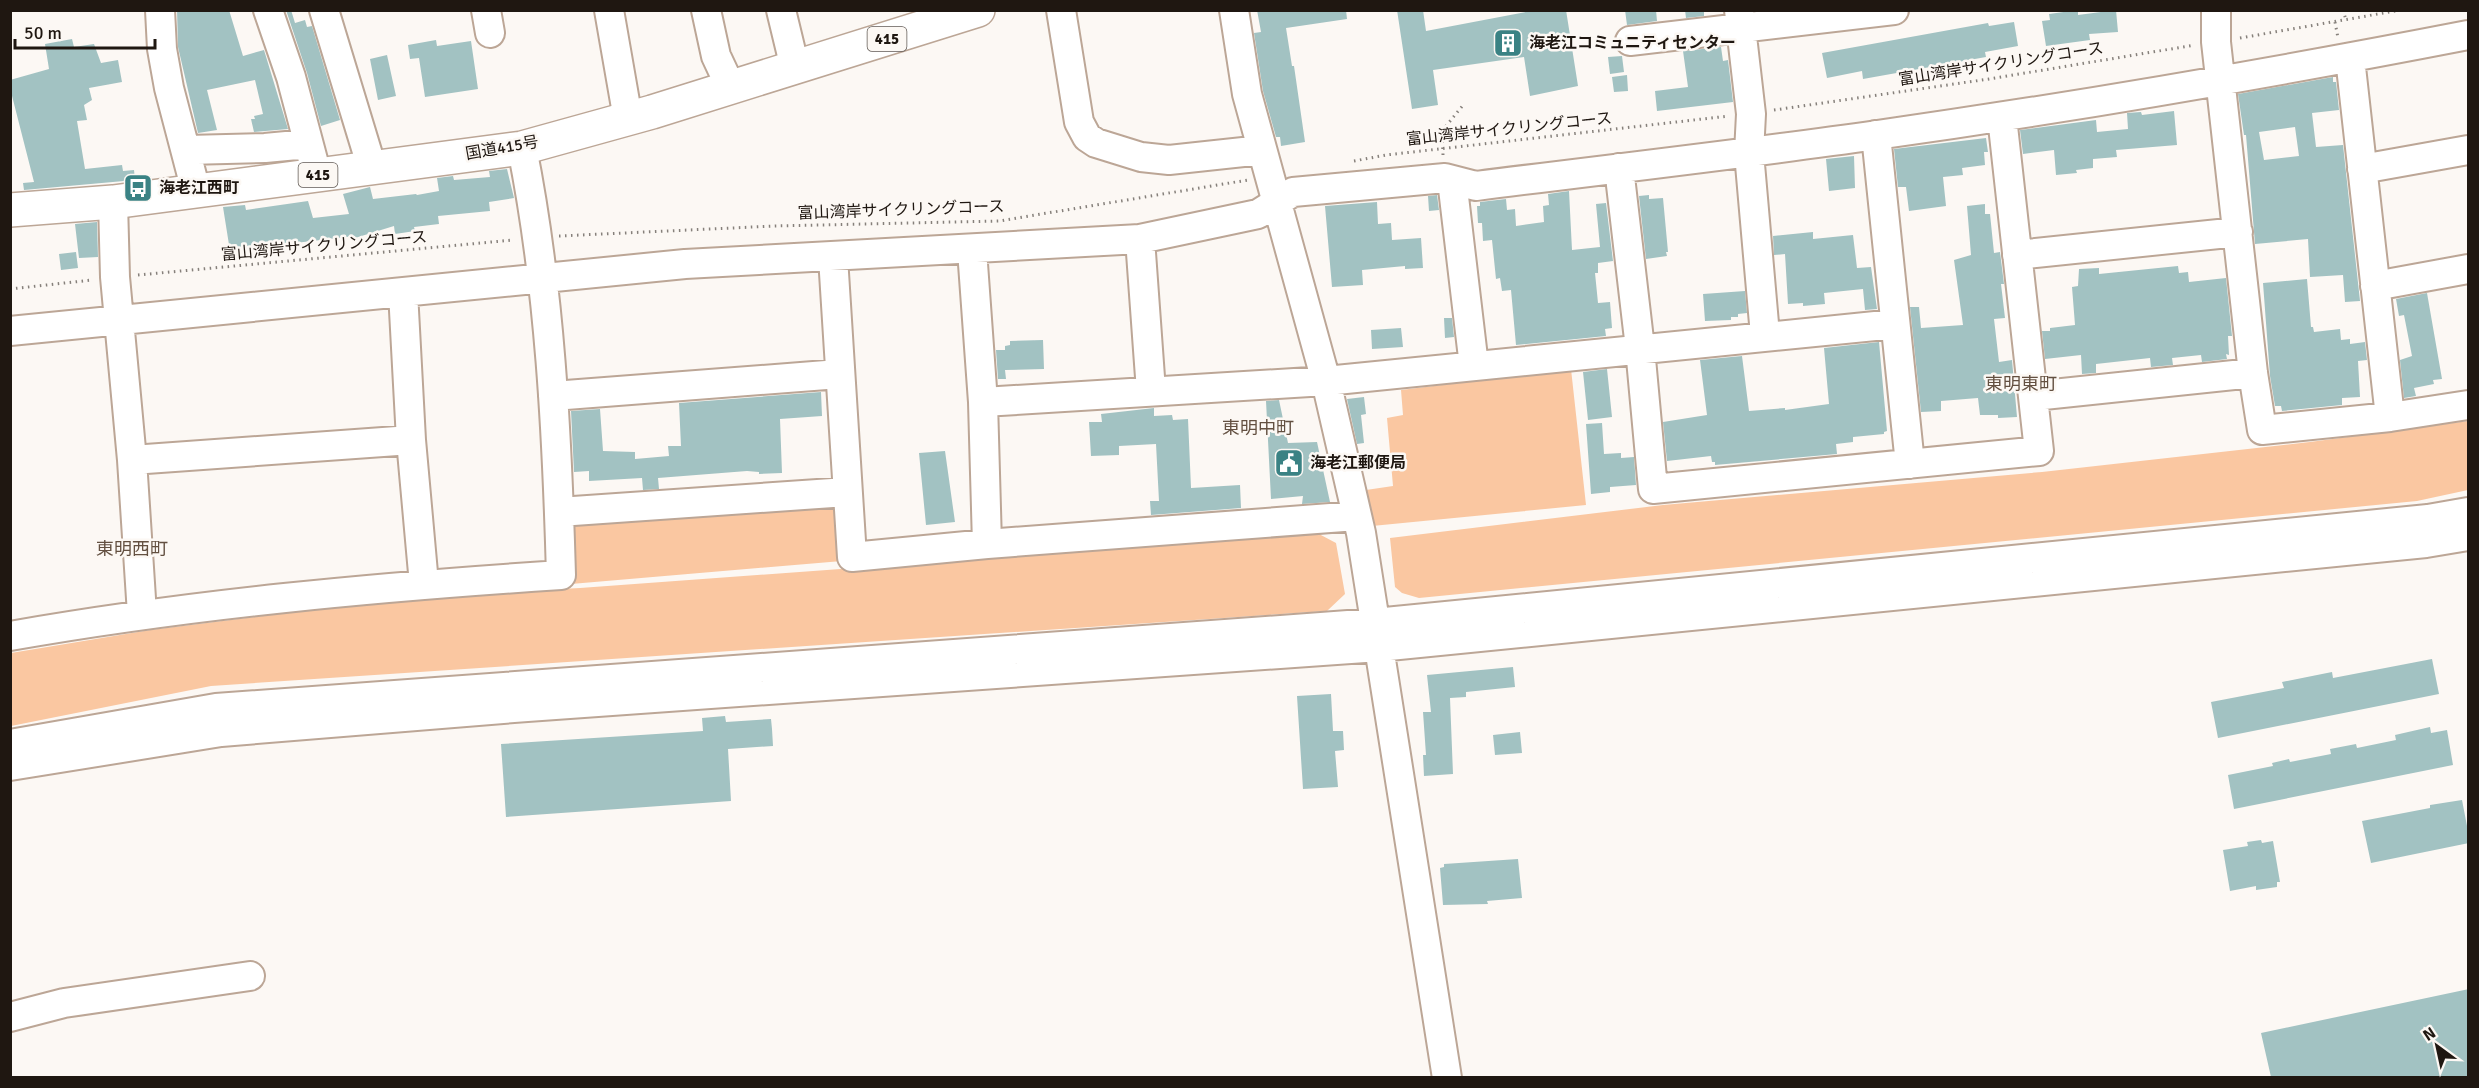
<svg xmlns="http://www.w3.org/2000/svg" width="2479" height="1088" font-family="Signika,'Noto Sans JP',sans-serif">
<rect width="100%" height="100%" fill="#fcf8f4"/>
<!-- green -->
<path fill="#fac7a1" d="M1571,369L1586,505L1372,526L1366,490L1393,486L1387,418L1403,415L1401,390Z
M2468,421V490L2417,501L1419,598L1402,593L1395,587L1390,538L1663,505L2042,472L2310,442Z
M837,505L842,561L571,584L574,517Z
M1319,534L1336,543L1345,594L1327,611L211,686L11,726V653L150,630L422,596L580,588Z"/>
<!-- building -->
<path fill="#a2c2c2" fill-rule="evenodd" d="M177,10H229L243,56L264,50L288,129L254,132L251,119H255L254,116L263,114L255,80L207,90L217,130L198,133L178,47Z
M286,10H291L295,23L305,20L307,27L312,26L340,120L321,126L307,73Z
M1257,10H1346L1347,19L1286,28L1292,66H1294L1305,142L1281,146L1280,137H1276L1263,91L1254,33L1261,32Z
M1397,10H1423L1426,31L1536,10H1566L1578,86L1530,96L1524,57L1433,70L1438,105L1412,109Z
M1625,10H1656L1657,21L1627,25Z
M1685,10H1704V16L1686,18Z
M2078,10V15L2116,10L2118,32L2089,34L2090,40L2046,46L2042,21L2050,20L2049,14Z
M2014,22L2018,46L1985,52L1986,57L1863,79L1862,71L1827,78L1822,53L1988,23L1989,26Z
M72,39L74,47L94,44L101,63L118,60L122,82L89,88L92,100L84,105L87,120L77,121L85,169L122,165L123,171L134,170L135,180L24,190L23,183L34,182L10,88V80L49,69L45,44Z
M436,40L437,46L471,41L478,89L425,97L419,58L410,59L408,45Z
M1721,47L1723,61L1728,60L1733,102L1657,111L1655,91L1688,87L1683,51Z
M387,55L396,96L378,100L370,59Z
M1622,56L1624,72L1610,74L1608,57Z
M1627,75L1628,91L1614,92L1612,77Z
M2333,77V82H2336L2339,110L2312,113L2316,147L2343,145L2360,301L2345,302L2343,275L2310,277L2308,239L2255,244L2246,135H2244L2238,94ZM2295,127L2299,156L2264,160L2259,132Z
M2174,111L2177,145L2116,150L2117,157L2093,159V168L2076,170L2077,173L2056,175L2054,150L2023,154L2020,130L2096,120L2097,132L2128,129L2127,113L2141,112L2142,115Z
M1986,138L1988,152H1984L1985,165L1962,168L1963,175L1943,177L1946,206L1909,211L1906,187H1898L1894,149Z
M1854,156L1855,188L1829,191L1826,159Z
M507,169L514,198L489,202L490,211L438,216L439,224L414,227L415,231L395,234L394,226L355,238V236L295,243L296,245L230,251L223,207L245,205L246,210L308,201L313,218L349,214L343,194L370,187L373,199L416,194L417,195L439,191L437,178L453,176L454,180L490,177L489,171Z
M1569,191L1572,250L1600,247L1596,204L1606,203L1613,261L1598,263V273H1595L1598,303L1610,302L1612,328L1605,329L1606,336L1516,345L1511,290L1502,291L1500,278L1496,279L1492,240L1483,241L1482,223H1478L1477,206H1480V202L1506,199L1507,210L1515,209L1516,226L1544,222L1543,206L1549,205L1548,194Z
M1437,195L1439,210L1429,211L1428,196Z
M1649,195V199L1663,198L1668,252H1666L1667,256L1646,259L1639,196Z
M1377,202L1378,224L1391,223L1392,240L1421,238L1423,268L1405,269V266L1362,270L1363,285L1332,287L1325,206Z
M1985,204V214H1990L1994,253L2000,252L2004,284H2001L2005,318L1994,319L1999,362L2012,360L2017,417L1998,418V415H1980L1978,398L1941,401V411L1921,412L1910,307H1919L1921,328L1963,325L1954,260L1971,255L1967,206Z
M97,222L98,257L79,258L75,224Z
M1813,232V239L1853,235L1857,268L1871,267L1877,309L1865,310L1863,289L1824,293L1825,304L1803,306V303L1788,304L1785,254L1774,255L1773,236Z
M76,252L78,268L61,270L59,254Z
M2178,266L2179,273L2188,272L2189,282L2226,278L2232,336H2228L2229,355L2226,354L2227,359L2202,362L2201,355L2172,358L2173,365L2151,367L2150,358L2096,364V373L2082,374L2081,355L2045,359L2042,331H2050V328L2075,325L2072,287L2078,286L2079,269L2099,268V274Z
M2307,279L2311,327H2313L2314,332L2340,329L2341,340L2350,339V344L2365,342L2367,360L2358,361L2360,397L2342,398V405L2282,411L2281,406H2275L2270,376L2263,283Z
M1745,291L1747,313L1738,314V317H1731V320L1705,321L1703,294Z
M2427,293L2442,379L2433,380L2434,384L2414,388L2416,396L2404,398L2400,360L2412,356L2404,315L2399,316L2396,299Z
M1444,318H1452L1454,337L1445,338Z
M1401,328L1403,347L1372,349L1371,330Z
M1043,340L1044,369L1005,370L1006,379H998L996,350H1005V346L1010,345V341Z
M1879,342L1887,431L1884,432V434L1853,437V442L1836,444L1837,454L1715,465V462H1712L1711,456L1667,461L1663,422L1707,415L1700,360L1742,356L1749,411L1785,408V410L1829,404L1824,348Z
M1607,369L1612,417L1588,420L1583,372Z
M821,392L822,416L780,419L782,473L759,474V472L747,471L658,478L659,489L643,490L642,478L589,481V471L574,472L571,411L600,409L603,451L635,452V459L669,456L668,446H681L679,403Z
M1364,397L1366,414L1361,415L1364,443L1357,444L1347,399Z
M1279,400L1288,443L1317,442L1330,502L1302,504L1303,496L1271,499L1266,401Z
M1154,408V416L1172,415L1173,420L1188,419L1191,488L1240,485L1241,508L1151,515L1150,501H1159L1156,444L1119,446V455L1091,456L1089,422H1102L1101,414Z
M1602,423L1604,454L1621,453V458L1634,457L1636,485L1610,487V492L1591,494L1586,424Z
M945,451L955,522L926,525L919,453Z
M2432,659L2439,694L2218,738L2211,702L2284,688L2282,682L2332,672L2333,678Z
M1513,667L1515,687L1466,692V697L1450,698L1453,774L1424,776L1423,755H1426L1423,712H1431L1427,675Z
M1331,694L1333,731H1343L1344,750L1335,751L1338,787L1303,789L1297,696Z
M725,716L726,722L771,719L772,729L773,746L728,749L731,801L506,817L501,744L703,731L702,718Z
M2430,727L2431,733L2447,730L2453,765L2234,809L2228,775L2273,766L2272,763L2289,759L2290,762L2331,754L2330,749L2356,744L2357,748L2396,740L2395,735Z
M1520,732L1522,753L1495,755L1493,735Z
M2462,800L2467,826H2469V843L2371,863L2362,821L2430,808V805Z
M2261,840L2262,843L2273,841L2280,882H2277V887L2256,890V886L2230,891L2223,850L2248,846L2247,842Z
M1518,859L1522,898L1487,901L1488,904L1443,905L1440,868L1444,867V864Z
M2469,989V1077H2271L2261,1033Z"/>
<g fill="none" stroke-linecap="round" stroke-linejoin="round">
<!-- minor casing -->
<g stroke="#bca696" stroke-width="32">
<path id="minor" d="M160,10L162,49L169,88L196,191
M268,10L291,77L317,175
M324,10L372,168
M486,10L490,33
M609,10L628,119
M706,10L716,56L731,88
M781,10L795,68
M1061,10L1079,122L1087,137L1096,143L1141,157L1169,160L1262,150
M1234,10L1247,94L1326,381L1361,533L1447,1078
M1739,10L1751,114L1749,153L1765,335
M2216,10V42L2253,373L2262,430L2390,417L2468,405
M1630,41L1894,10
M2350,58L2390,417
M1876,135L1910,464
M187,150L265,148L308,144
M1619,168L1640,348L1653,489L2039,451L2002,117
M2362,169L2468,150
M1452,180L1474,366
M113,202L115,277L132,460L142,614
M1140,239L1151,391
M972,250L983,402L987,544
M2017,255L2238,232
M833,257L852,557L987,544L1357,516
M2375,286L2468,269
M403,292L411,440L424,584
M10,331L685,264L1140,239L1258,214L1293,192L1445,178L1476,186C1610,169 1743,154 1877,135C2075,107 2272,73 2468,35
M553,396L839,374
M2034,396L2253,373
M983,402L1326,381L1895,324
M132,460L411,440
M559,512L847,492
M10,636C192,604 377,587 561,575C557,433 550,288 522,148
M10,744L216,708L1375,623L2428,519L2468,512
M10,766L221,732L527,707L1379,647L2426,543L2468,536
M10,1017L64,1003L250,976"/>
</g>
<!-- highway casing -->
<g stroke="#bca696" stroke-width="36">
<path id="highway" d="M10,210L113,202L522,148L652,112L978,10"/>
</g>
<!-- path -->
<path stroke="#86807b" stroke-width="3" stroke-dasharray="1.5 4.5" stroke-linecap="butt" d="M2343,10L2346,20
M2335,22L2338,38
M2240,38L2401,10
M1774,110L1989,79L2195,45
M1443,155L1442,131L1464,104
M1354,161L1386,155L1729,116
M559,236L775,226L999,221L1248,180
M138,275L513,240
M10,289L92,280"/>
<!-- minor -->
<use href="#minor" stroke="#fff" stroke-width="28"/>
<!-- highway -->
<use href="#highway" stroke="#fff" stroke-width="33"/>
</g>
<!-- icons -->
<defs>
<g id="building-square" transform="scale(1.5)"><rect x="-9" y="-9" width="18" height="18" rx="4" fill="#3a8284" stroke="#fcf8f4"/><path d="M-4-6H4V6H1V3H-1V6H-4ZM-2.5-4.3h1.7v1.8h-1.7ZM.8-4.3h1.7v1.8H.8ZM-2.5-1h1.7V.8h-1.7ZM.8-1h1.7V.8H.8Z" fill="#fff"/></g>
<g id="bus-square" transform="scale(1.5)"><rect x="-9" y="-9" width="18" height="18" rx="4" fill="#3a8284" stroke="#fcf8f4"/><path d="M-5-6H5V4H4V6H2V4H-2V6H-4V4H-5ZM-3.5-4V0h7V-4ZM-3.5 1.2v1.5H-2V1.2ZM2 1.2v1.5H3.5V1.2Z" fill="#fff"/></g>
<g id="civic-square" transform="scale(1.5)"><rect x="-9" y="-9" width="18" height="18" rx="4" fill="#3a8284" stroke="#fcf8f4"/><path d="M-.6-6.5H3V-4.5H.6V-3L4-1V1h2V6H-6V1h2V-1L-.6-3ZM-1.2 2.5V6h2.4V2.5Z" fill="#fff"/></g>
</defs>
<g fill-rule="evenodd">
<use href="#building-square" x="1508" y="43"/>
<use href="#bus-square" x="138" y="188"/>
<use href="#civic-square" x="1289" y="463"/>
</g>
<g text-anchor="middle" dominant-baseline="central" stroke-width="5" stroke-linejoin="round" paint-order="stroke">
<!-- shield labels -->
<g fill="#fcf8f4" stroke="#615a55" stroke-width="1.5">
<rect x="867.5" y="27" width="39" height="24" rx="4.5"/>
<rect x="298.5" y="163" width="39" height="24" rx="4.5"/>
</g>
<g font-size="15" font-weight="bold" fill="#1f1711">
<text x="887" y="39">415</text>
<text x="318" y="175">415</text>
</g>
<!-- poi labels -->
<g font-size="16" font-weight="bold" fill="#1f1711" stroke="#fcf8f4" text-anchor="start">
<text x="1529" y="43">海老江コミュニティセンター</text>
<text x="159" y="188">海老江西町</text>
<text x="1310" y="463">海老江郵便局</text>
</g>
<!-- street labels -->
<g font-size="16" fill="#1f1711" stroke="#fcf8f4">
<text transform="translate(2001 64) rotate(-9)">富山湾岸サイクリングコース</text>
<text transform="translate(1509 129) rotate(-6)">富山湾岸サイクリングコース</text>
<text transform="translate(502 148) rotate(-10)">国道415号</text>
<text transform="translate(901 210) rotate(-2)">富山湾岸サイクリングコース</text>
<text transform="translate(324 246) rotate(-5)">富山湾岸サイクリングコース</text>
</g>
<!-- neighbourhood labels -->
<g font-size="18" fill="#635041" stroke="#fcf8f4">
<text x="2021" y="384">東明東町</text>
<text x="1258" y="428">東明中町</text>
<text x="132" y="549">東明西町</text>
</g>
</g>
<!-- border -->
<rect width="2479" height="1088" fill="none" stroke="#1f1711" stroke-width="24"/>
<!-- north arrow -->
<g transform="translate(2437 1046) rotate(327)" stroke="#fcf8f4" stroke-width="4.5" paint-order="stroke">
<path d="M0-4.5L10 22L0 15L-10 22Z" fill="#1f1711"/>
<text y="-9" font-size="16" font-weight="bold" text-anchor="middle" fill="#1f1711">N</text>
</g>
<!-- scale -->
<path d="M15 39v9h140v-9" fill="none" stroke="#1f1711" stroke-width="3"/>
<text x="24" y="39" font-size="18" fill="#1f1711" stroke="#fcf8f4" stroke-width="4.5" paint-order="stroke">50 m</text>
</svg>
